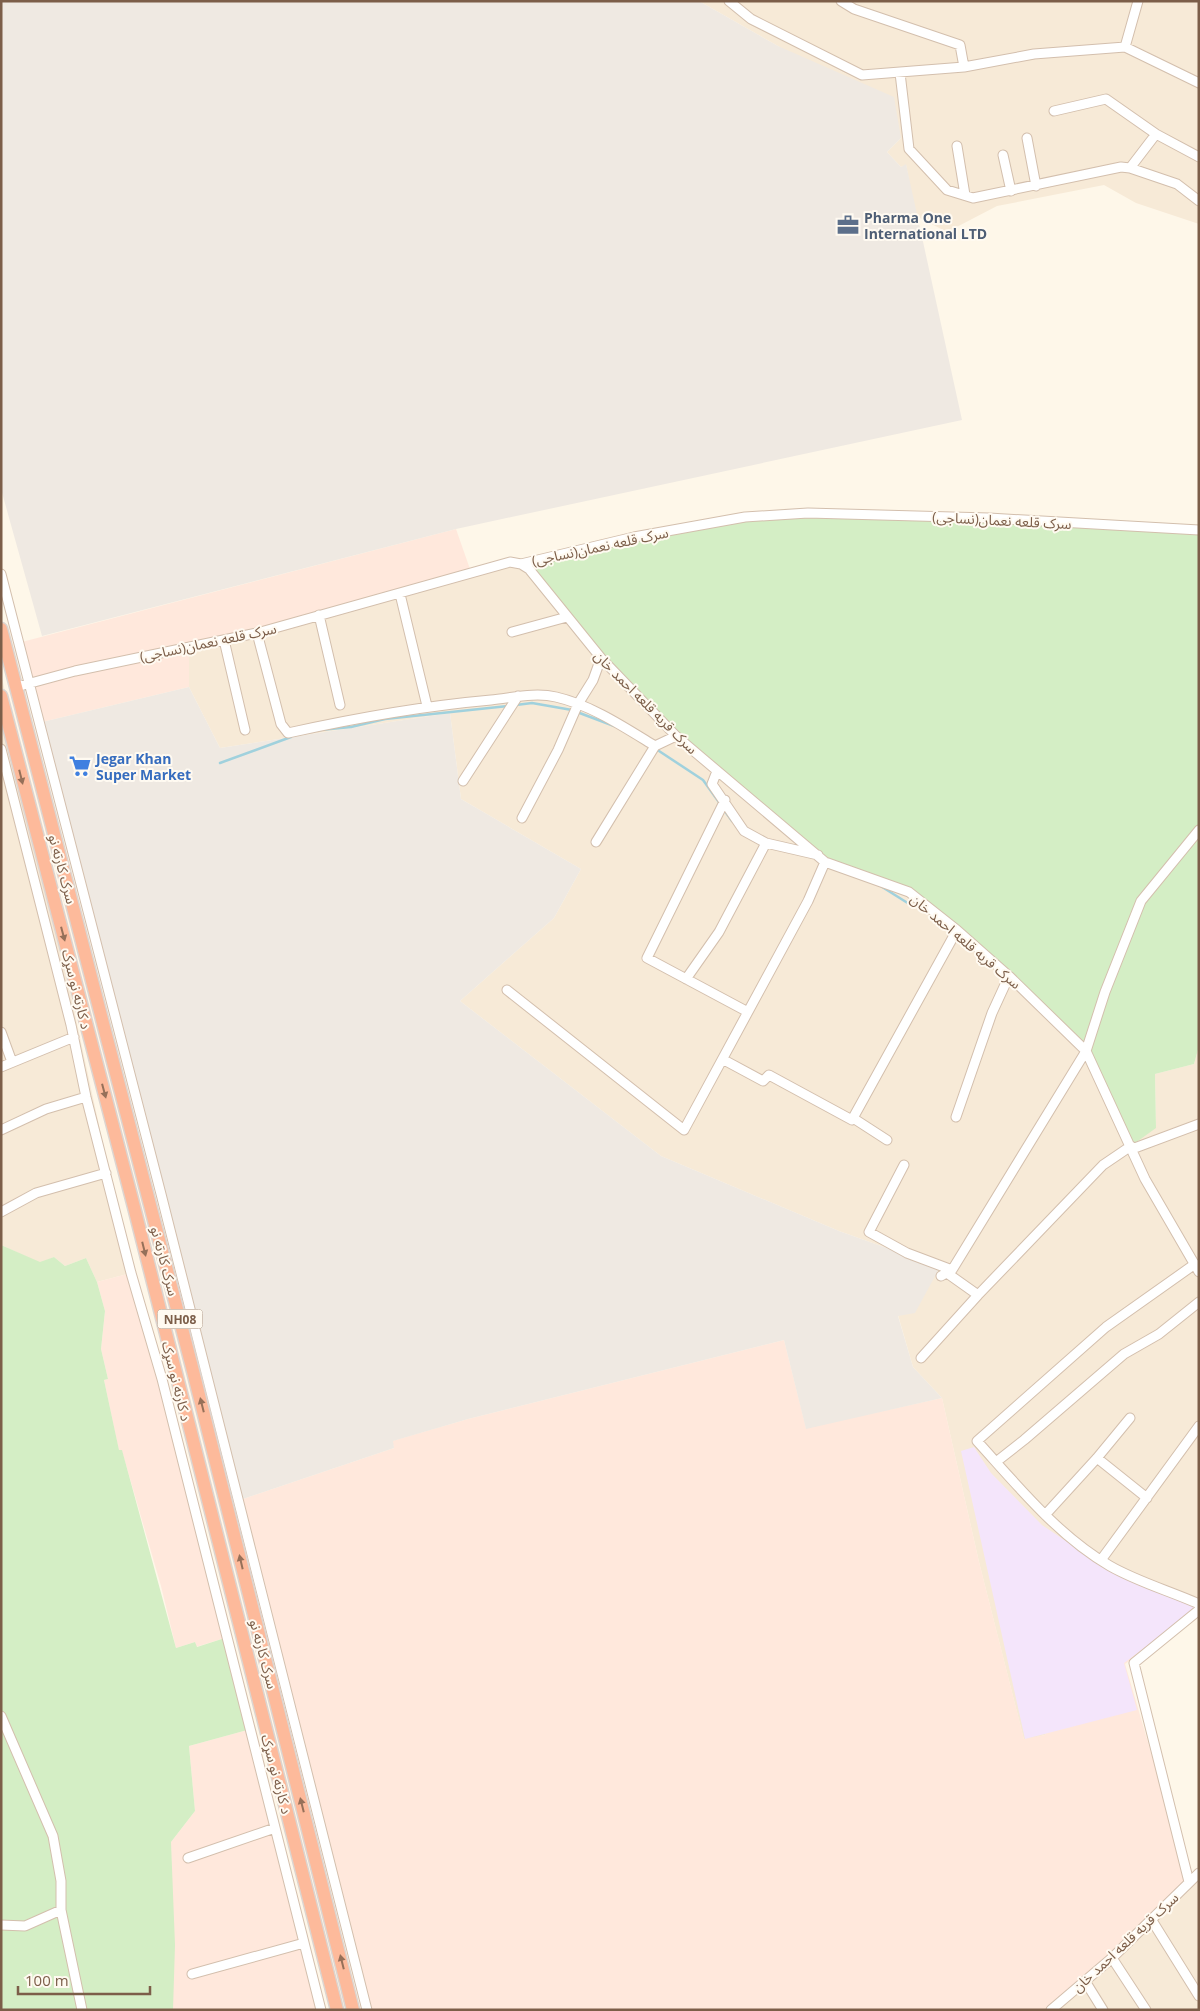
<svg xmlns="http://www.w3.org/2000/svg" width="1200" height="2011" font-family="'Open Sans','Noto Sans Arabic',sans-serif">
<rect width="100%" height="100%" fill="#fef7e9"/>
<!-- residential -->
<path fill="#f7ead7" d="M699,1H1199V224L1136,203L1104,185L997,206L947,232L916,216L906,165L901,167L887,152L901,138L778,46Z
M521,564L1009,976L1156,1128L1155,1074L1194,1064L1199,1046V1604L1109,1571L1045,1735L1024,1740L979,1562L942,1398L913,1367L898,1315L940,1267L839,1231L661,1156L460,1001L554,918L581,869L461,799L450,713L220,748L189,687L188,647Z
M1,673L131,1273L97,1282L86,1258L65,1266L54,1257L40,1263L1,1245Z
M1199,1873V2010H1051Z"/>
<!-- commercial -->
<path fill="#ffe8dc" d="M456,529L471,572L400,594L189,647V687L38,723L18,643Z
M131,1273L228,1637L196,1647L195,1642L176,1648L161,1586L122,1451H119L104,1380L108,1379L101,1349L105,1311L97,1282Z
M784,1340L806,1428L942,1398L979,1562L1024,1739L1045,1735L1109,1571L1199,1609L1125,1664L1189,1882L1051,2010H367L240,1500L394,1448L392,1441L468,1419Z
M251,1729L321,2010H173L171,1842L195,1811L189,1746Z"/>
<!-- industrial -->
<path fill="#efe9e2" d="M1,1H699L778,46L894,97L901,138L887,152L901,167L906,164L962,420L456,529L42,636L1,489Z
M189,687L220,748L450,713L461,799L581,869L554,918L460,1001L661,1156L839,1231L940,1267L915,1313L898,1316L913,1367L942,1398L806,1429L784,1340L468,1419L393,1441L394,1448L240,1500L38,723Z"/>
<!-- education -->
<path fill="#f4e5fb" d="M974,1447L991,1473L1042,1525L1106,1568L1199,1607L1124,1663L1137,1710L1025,1739L961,1451Z"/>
<!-- green -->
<path fill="#d4eec5" d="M808,513L1199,530V1046L1194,1064L1155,1074L1156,1128L1131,1146L1086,1051L1049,1013L909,892L825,862L676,736L521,564L744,517Z
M1,1245L40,1262L54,1257L65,1266L86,1258L97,1282L105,1311L101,1349L108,1379L104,1380L119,1450H122L176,1648L195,1642L197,1647L228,1637L251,1729L189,1746L195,1811L171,1842L175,1945L173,2010H1Z"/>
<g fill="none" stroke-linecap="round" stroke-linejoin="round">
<!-- stream -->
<path stroke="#a0d1dd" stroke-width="2.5" d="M516,705L532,703L572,710
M577,712L614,726
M320,730L351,727L385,719L508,706
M656,749L703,780L721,805
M220,763L291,737
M724,810L732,821
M879,885L914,907"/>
<!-- minor casing -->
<g stroke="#d3bfad" stroke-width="11">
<path id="minor" d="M729,1L751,19L862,75L964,67L1034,54L1125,47L1199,83
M841,1L854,9L960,45L964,67
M1125,47L1138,1
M900,73L909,149L947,190L973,198L1121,167L1130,168L1177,184L1199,201
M1054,111L1106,99L1156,134L1199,157
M1027,138L1036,186
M957,146L965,195
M1003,155L1011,191
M1130,168L1156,134
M521,564L529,569L601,658L676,736L825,862L909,892L957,930L1009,976L1086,1051L1145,1179L1199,1272
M1,574L161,1194L367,2010
M400,594L427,706
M319,615L340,705
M512,632L567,617
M257,633L281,724L288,733C356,718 423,706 491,700C512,698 535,692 556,697C591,705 624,727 655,746
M224,640L245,730
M16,687L75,671L257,633L510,562L521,564L634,537L745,517L808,513L989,518L1199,530
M1,749L71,1025L86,1097L131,1273L162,1379L321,2010
M717,771L712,784L744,831L766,843L818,855
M463,781L518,696
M725,800L647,958L748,1012
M522,818L558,750L578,704L593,680L601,658
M596,842L655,746L676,736
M686,979L719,932L766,843
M507,990L684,1130L808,901L825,862
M1,1032L12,1062
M724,1060L763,1081L769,1075L852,1120L853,1118L887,1140
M1,1067L74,1037
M956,1117L992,1013L1009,976
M853,1118L957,930
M1,1130L46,1109L86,1097
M1132,1149L1199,1124
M904,1165L869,1232L907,1253L952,1270
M1,1212L36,1193L106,1173
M1195,1264L1106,1327L977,1441C1017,1485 1058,1536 1110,1566C1138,1582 1170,1591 1199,1604
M947,1273L978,1295
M941,1276L952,1270L1086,1051L1105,992L1141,901L1199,830
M921,1358L978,1295L1103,1165L1131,1146
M1097,1458L1147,1498
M996,1462L1024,1440L1124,1354L1159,1334L1199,1302
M1045,1515L1097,1458L1130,1418
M1101,1560L1199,1426
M1,1716L53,1836L61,1881V1910L82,2010
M188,1858L275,1828
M1189,1882L1134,1663L1199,1610
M1151,1919L1199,1996
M1,1925L25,1926L61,1910
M1112,1958L1146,2010
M192,1974L304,1943
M1085,1981L1103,2010
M1051,2010L1112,1958L1199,1873"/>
</g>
<!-- highway casing -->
<g stroke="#ddd5d0" stroke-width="15">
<path id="highway" d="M1,629L193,1371L353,2010
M1,696L134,1207L337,2010"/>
</g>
<!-- minor -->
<use href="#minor" stroke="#fff" stroke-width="9"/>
<!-- highway -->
<use href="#highway" stroke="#fdba9b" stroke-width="12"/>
</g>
<!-- one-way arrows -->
<defs><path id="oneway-solid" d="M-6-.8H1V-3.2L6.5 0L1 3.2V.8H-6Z" transform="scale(1.25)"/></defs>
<g fill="#967059">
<use href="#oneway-solid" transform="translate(21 777) rotate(76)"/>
<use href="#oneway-solid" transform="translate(63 934) rotate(75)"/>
<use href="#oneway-solid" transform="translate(104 1091) rotate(75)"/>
<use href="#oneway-solid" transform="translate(144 1249) rotate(76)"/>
<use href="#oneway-solid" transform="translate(202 1405) rotate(-104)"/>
<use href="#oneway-solid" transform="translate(241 1562) rotate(-103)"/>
<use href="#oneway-solid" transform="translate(302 1805) rotate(-104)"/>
<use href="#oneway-solid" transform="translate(342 1962) rotate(-104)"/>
</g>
<!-- icons -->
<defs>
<g id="office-bare" transform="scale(1.725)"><path d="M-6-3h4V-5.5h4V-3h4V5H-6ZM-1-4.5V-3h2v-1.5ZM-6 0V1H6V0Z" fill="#5c6f8a" stroke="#fffaf1" stroke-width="2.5" paint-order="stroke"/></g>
<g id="supermarket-bare" transform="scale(1.725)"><path d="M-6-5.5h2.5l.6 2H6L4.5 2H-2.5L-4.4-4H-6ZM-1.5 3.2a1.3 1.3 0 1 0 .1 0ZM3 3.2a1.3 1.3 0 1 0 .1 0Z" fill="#3f7fe0" stroke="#fffaf1" stroke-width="2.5" paint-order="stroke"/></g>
</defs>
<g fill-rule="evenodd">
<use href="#office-bare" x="848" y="225"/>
<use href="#supermarket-bare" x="80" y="766"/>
</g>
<g text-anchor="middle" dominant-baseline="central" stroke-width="4" stroke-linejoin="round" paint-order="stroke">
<!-- shield labels -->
<rect fill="#fffaf1" stroke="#a38d7b" stroke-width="1" x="157.5" y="1309.5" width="45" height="19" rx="4"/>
<g font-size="12" font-weight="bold" fill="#7c5e49">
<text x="180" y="1319">NH08</text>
</g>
<!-- service labels -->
<g font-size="14" font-weight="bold" fill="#4e5e75" stroke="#fffaf1" text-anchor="start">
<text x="864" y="217">Pharma One<tspan x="864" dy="16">International LTD</tspan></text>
</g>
<!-- street labels -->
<g font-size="14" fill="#7c5e49" stroke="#fffaf1">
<text transform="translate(1002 520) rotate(3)">سرک قلعه نعمان(نساجی)</text>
<text transform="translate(600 546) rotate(-12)">سرک قلعه نعمان(نساجی)</text>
<text transform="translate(208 642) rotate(-12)">سرک قلعه نعمان(نساجی)</text>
<text transform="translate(646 702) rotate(45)">سرک قریه قلعه احمد خان</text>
<text transform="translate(63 869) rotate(75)">سرک کارته نو</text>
<text transform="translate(966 941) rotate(40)">سرک قریه قلعه احمد خان</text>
<text transform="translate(77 989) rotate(76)">د کارته نو سړک</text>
<text transform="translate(165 1261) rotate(75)">سرک کارته نو</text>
<text transform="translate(177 1381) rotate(76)">د کارته نو سړک</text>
<text transform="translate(264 1654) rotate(75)">سرک کارته نو</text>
<text transform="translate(277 1774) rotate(75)">د کارته نو سړک</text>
<text transform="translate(1125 1942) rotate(-43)">سرک قریه قلعه احمد خان</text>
</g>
<!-- shop labels -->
<g font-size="14" font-weight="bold" fill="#366cbe" stroke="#fffaf1" text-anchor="start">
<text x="96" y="758">Jegar Khan<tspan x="96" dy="16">Super Market</tspan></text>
</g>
</g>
<!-- border -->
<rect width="1200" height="2011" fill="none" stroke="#7c5e49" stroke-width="5"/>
<!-- scale -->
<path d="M18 1986v8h132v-8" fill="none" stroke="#7c5e49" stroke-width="2.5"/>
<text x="25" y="1986" font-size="15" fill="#7c5e49" stroke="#fffaf1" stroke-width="4" paint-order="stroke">100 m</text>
</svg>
